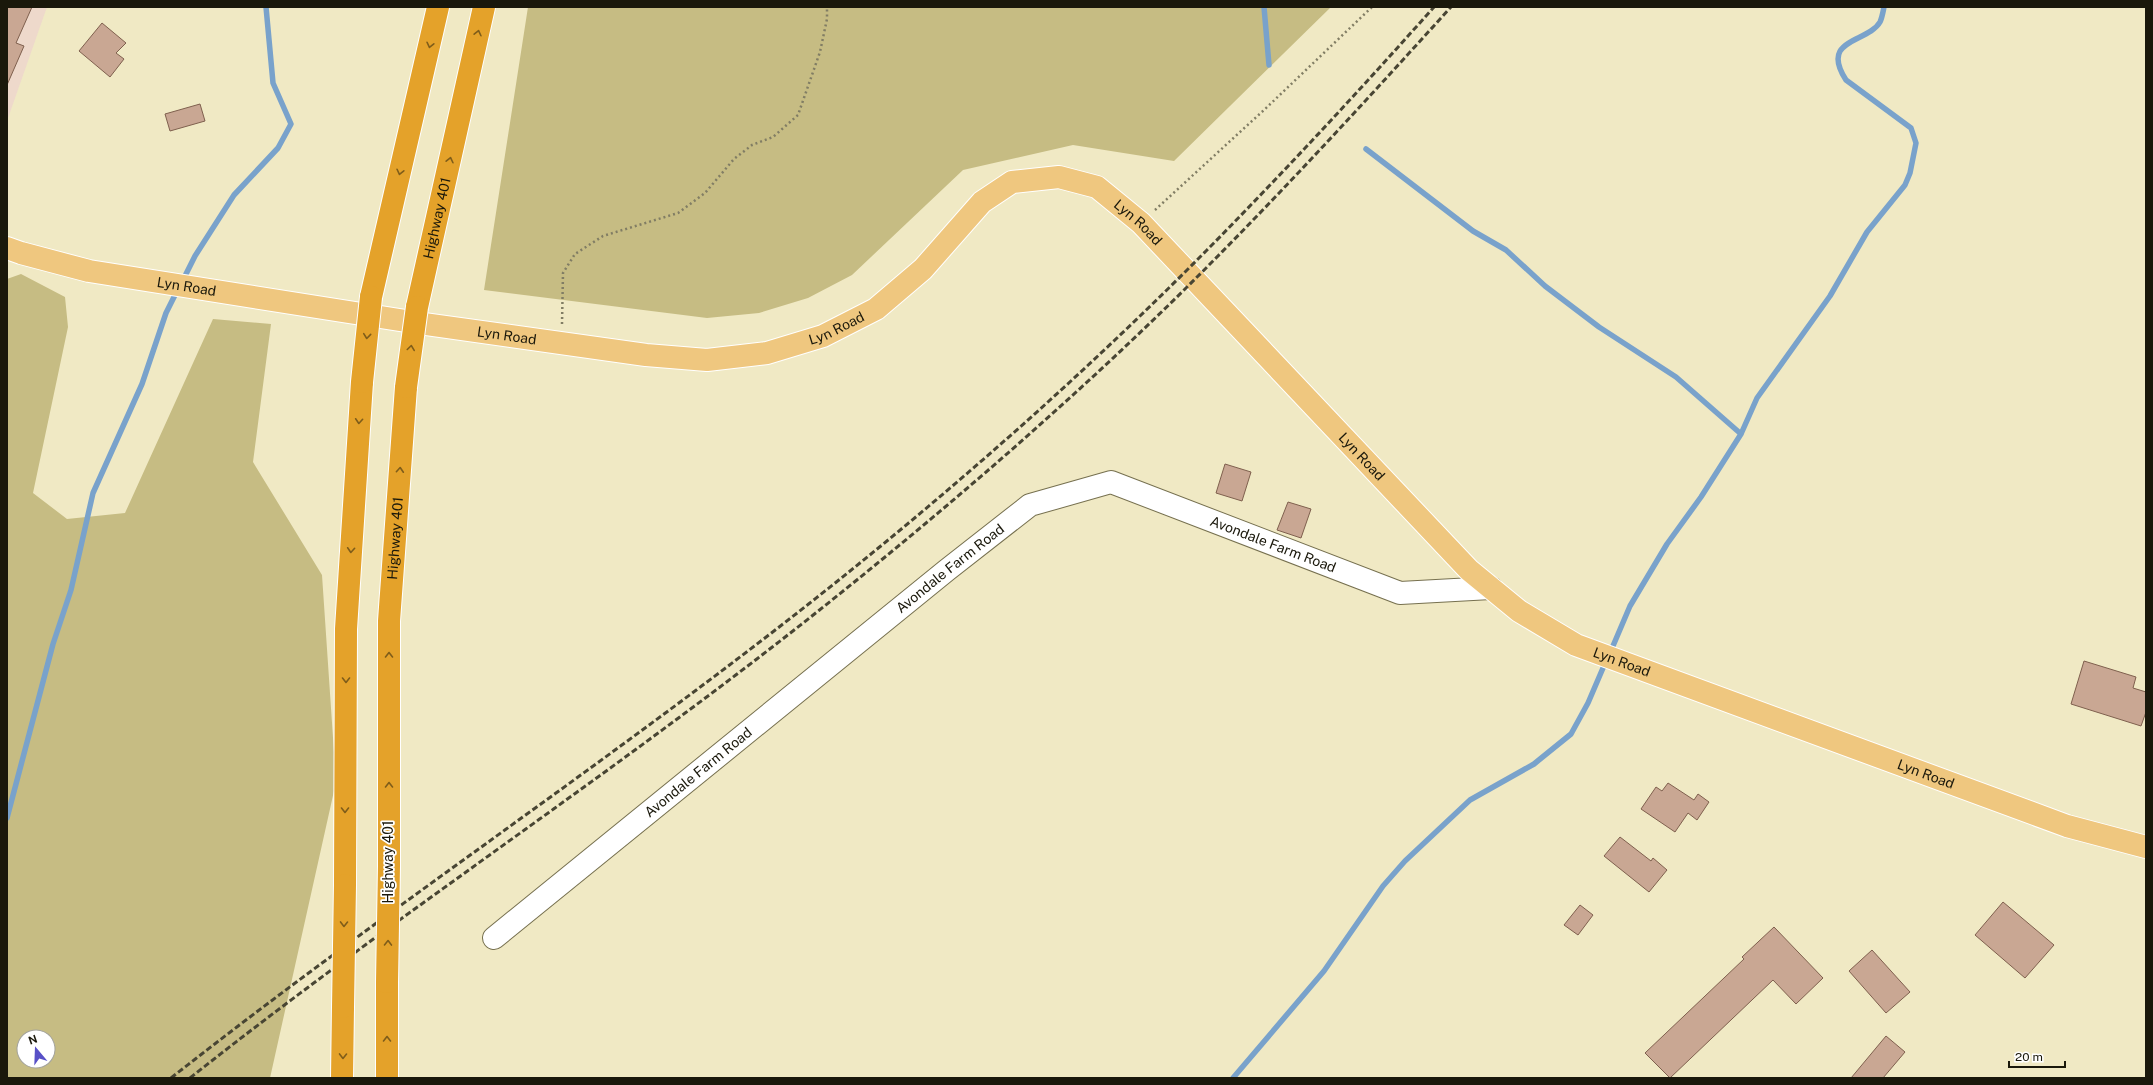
<svg xmlns="http://www.w3.org/2000/svg" width="2153" height="1085" font-family="'Public Sans',sans-serif">
<rect width="100%" height="100%" fill="#f0e9c4"/>
<!-- industrial -->
<path fill="#eed9cb" d="M7,7H47L7,121Z"/>
<!-- forest -->
<path fill="#c6bc83" fill-rule="evenodd" d="M528,7H1331L1174,161L1073,145L963,170L852,275L808,298L759,313L707,318L484,290Z
M21,274L65,297L68,327L33,493L67,519L125,513L213,319L271,324L253,462L322,575L336,782L270,1078H7V279ZM24,1037H48V1061H24Z"/>
<g fill="none" stroke-linecap="round" stroke-linejoin="round">
<!-- stream -->
<path stroke="#79a2cb" stroke-width="5.5" d="M1264,7L1269,65
M1366,149L1473,231L1506,250L1545,286L1599,327L1676,377L1741,434
M182,282L195,256L234,195L278,148L291,124L273,83L266,7
M1610,653L1630,606L1667,544L1701,497L1741,434L1757,398L1830,296L1867,232L1905,185L1910,173L1916,143L1911,128L1846,80C1819,38 1868,43 1880,22C1882,18 1883,12 1884,7
M7,818L53,644L71,590L93,493L142,384L166,313L178,289
M1233,1078L1324,971L1383,886L1405,861L1470,800L1534,764L1571,734L1588,703L1606,661"/>
</g>
<!-- building -->
<path fill="#c9a793" stroke="#7f604e" d="M7,7H32L16,43L24,46L7,85Z
M102,23L126,43L116,53L124,59L110,77L79,51Z
M200,104L205,121L170,131L165,114Z
M1225,464L1251,472L1242,501L1216,493Z
M1288,502L1311,509L1301,538L1277,530Z
M2084,661L2136,677L2133,688L2146,692V712L2141,726L2071,704Z
M1668,783L1694,800L1698,794L1709,802L1697,820L1688,813L1675,832L1641,809L1656,787L1662,791Z
M1620,837L1651,861L1653,858L1667,870L1649,892L1604,856Z
M2003,902L2054,945L2025,978L1975,935Z
M1580,905L1593,915L1578,935L1564,925Z
M1774,927L1823,978L1796,1004L1773,980L1670,1078L1645,1053L1744,959L1742,957Z
M1872,950L1910,992L1886,1013L1849,971Z
M1886,1036L1905,1052L1883,1078H1851Z"/>
<g fill="none" stroke-linecap="round" stroke-linejoin="round">
<!-- minor casing -->
<g stroke="#76704f" stroke-width="24">
<g id="minor">
<path id="s1" d="M494,938L947,570L1030,505L1111,482L1400,593L1491,588"/>
</g>
</g>
<!-- major casing -->
<g stroke="#fff" stroke-width="24">
<g id="major">
<path id="s2" d="M7,248L21,253L89,271L425,324L646,355L707,360L767,353L823,336L876,309L923,269L982,202L1012,182L1059,177L1097,187L1141,223L1469,570L1519,611L1576,645L2067,826L2146,847"/>
</g>
</g>
<!-- highway casing -->
<g stroke="#fff" stroke-width="24">
<g id="highway">
<path d="M371,297L438,7"/>
<path id="s3" d="M417,307L484,7"/>
<path id="s4" d="M389,866V621L406,387"/>
<path d="M345,885L346,629L362,382"/>
<path d="M342,1078L343,1007"/>
<path d="M387,1078V982"/>
</g>
</g>
<!-- path -->
<path stroke="#817d64" stroke-width="2.5" stroke-dasharray="2 3" stroke-linecap="butt" d="M1155,210L1264,110L1372,7
M562,324L563,273L575,254L603,236L678,213L705,193L734,159L752,145L773,137L798,115L820,52L827,19V7"/>
<!-- minor -->
<use href="#minor" stroke="#fff" stroke-width="22"/>
<!-- major -->
<use href="#major" stroke="#efc77f" stroke-width="22"/>
<!-- highway -->
<use href="#highway" stroke="#e4a22a" stroke-width="22"/>
<!-- rail -->
<path stroke="#484533" stroke-width="3" stroke-dasharray="6 3" stroke-linecap="butt" d="M171,1078C383,911 609,762 820,595C955,488 1085,373 1206,251C1284,172 1360,90 1434,7
M190,1078C399,912 624,767 832,600C953,503 1071,401 1182,292C1275,200 1363,104 1451,7"/>
<!-- highway-bridge casing -->
<g stroke="#fff" stroke-width="24" stroke-linecap="butt">
<path id="highway-bridge" d="M362,382L371,297
M406,387L417,307
M387,982L389,866
M343,1007L345,885"/>
</g>
<!-- highway-bridge -->
<use href="#highway-bridge" stroke="#e4a22a" stroke-width="22"/>
</g>
<!-- one-way arrows -->
<defs><path id="oneway-chevron" d="M-2-3.5L2.5 0L-2 3.5" fill="none" stroke-width="1.6" stroke-linecap="round" stroke-linejoin="round"/></defs>
<g stroke="#7f5d1a">
<use href="#oneway-chevron" transform="translate(478 33) rotate(-77)"/>
<use href="#oneway-chevron" transform="translate(430 45) rotate(103)"/>
<use href="#oneway-chevron" transform="translate(450 160) rotate(-77)"/>
<use href="#oneway-chevron" transform="translate(400 172) rotate(103)"/>
<use href="#oneway-chevron" transform="translate(367 336) rotate(96)"/>
<use href="#oneway-chevron" transform="translate(411 348) rotate(-82)"/>
<use href="#oneway-chevron" transform="translate(359 421) rotate(94)"/>
<use href="#oneway-chevron" transform="translate(400 470) rotate(-86)"/>
<use href="#oneway-chevron" transform="translate(351 550) rotate(94)"/>
<use href="#oneway-chevron" transform="translate(389 655) rotate(-90)"/>
<use href="#oneway-chevron" transform="translate(346 680) rotate(90)"/>
<use href="#oneway-chevron" transform="translate(389 785) rotate(-90)"/>
<use href="#oneway-chevron" transform="translate(345 810) rotate(90)"/>
<use href="#oneway-chevron" transform="translate(344 924) rotate(91)"/>
<use href="#oneway-chevron" transform="translate(388 943) rotate(-89)"/>
<use href="#oneway-chevron" transform="translate(387 1039) rotate(-90)"/>
<use href="#oneway-chevron" transform="translate(343 1056) rotate(91)"/>
</g>
<g text-anchor="middle" dominant-baseline="central" stroke-width="3.5" stroke-linejoin="round" paint-order="stroke">
<!-- street labels -->
<g font-size="14" fill="#1a180b" stroke="#fff">
<text stroke="none"><textPath href="#s3" startOffset="91">Highway 401</textPath></text>
<text stroke="none"><textPath href="#s2" startOffset="1216">Lyn Road</textPath></text>
<text stroke="none"><textPath href="#s2" startOffset="184">Lyn Road</textPath></text>
<text stroke="none"><textPath href="#s2" startOffset="844">Lyn Road</textPath></text>
<text stroke="none"><textPath href="#s2" startOffset="508">Lyn Road</textPath></text>
<text stroke="none"><textPath href="#s2" startOffset="1540">Lyn Road</textPath></text>
<text stroke="none"><textPath href="#s4" startOffset="328">Highway 401</textPath></text>
<text stroke="none"><textPath href="#s1" startOffset="947">Avondale Farm Road</textPath></text>
<text stroke="none"><textPath href="#s1" startOffset="587">Avondale Farm Road</textPath></text>
<text stroke="none"><textPath href="#s2" startOffset="1876">Lyn Road</textPath></text>
<text stroke="none"><textPath href="#s1" startOffset="263">Avondale Farm Road</textPath></text>
<text stroke="none"><textPath href="#s2" startOffset="2200">Lyn Road</textPath></text>
<text transform="translate(388 862) rotate(-90)">Highway 401</text>
</g>
</g>
<!-- border -->
<rect width="2153" height="1085" fill="none" stroke="#1a180b" stroke-width="16"/>
<!-- north arrow -->
<g transform="translate(36 1049) rotate(341)"><circle r="19" fill="#ffffff" stroke="#a3a39d"/>
<path d="M0-3L7 15L0 10L-7 15Z" fill="#5850c7"/>
<text y="-6" font-size="11" font-weight="bold" text-anchor="middle" fill="#1a180b">N</text>
</g>
<!-- scale -->
<path d="M2009 1061v6h56v-6" fill="none" stroke="#1a180b" stroke-width="2"/>
<text x="2015" y="1061" font-size="12" fill="#1a180b" stroke="#ffffff" stroke-width="3" paint-order="stroke">20 m</text>
</svg>
